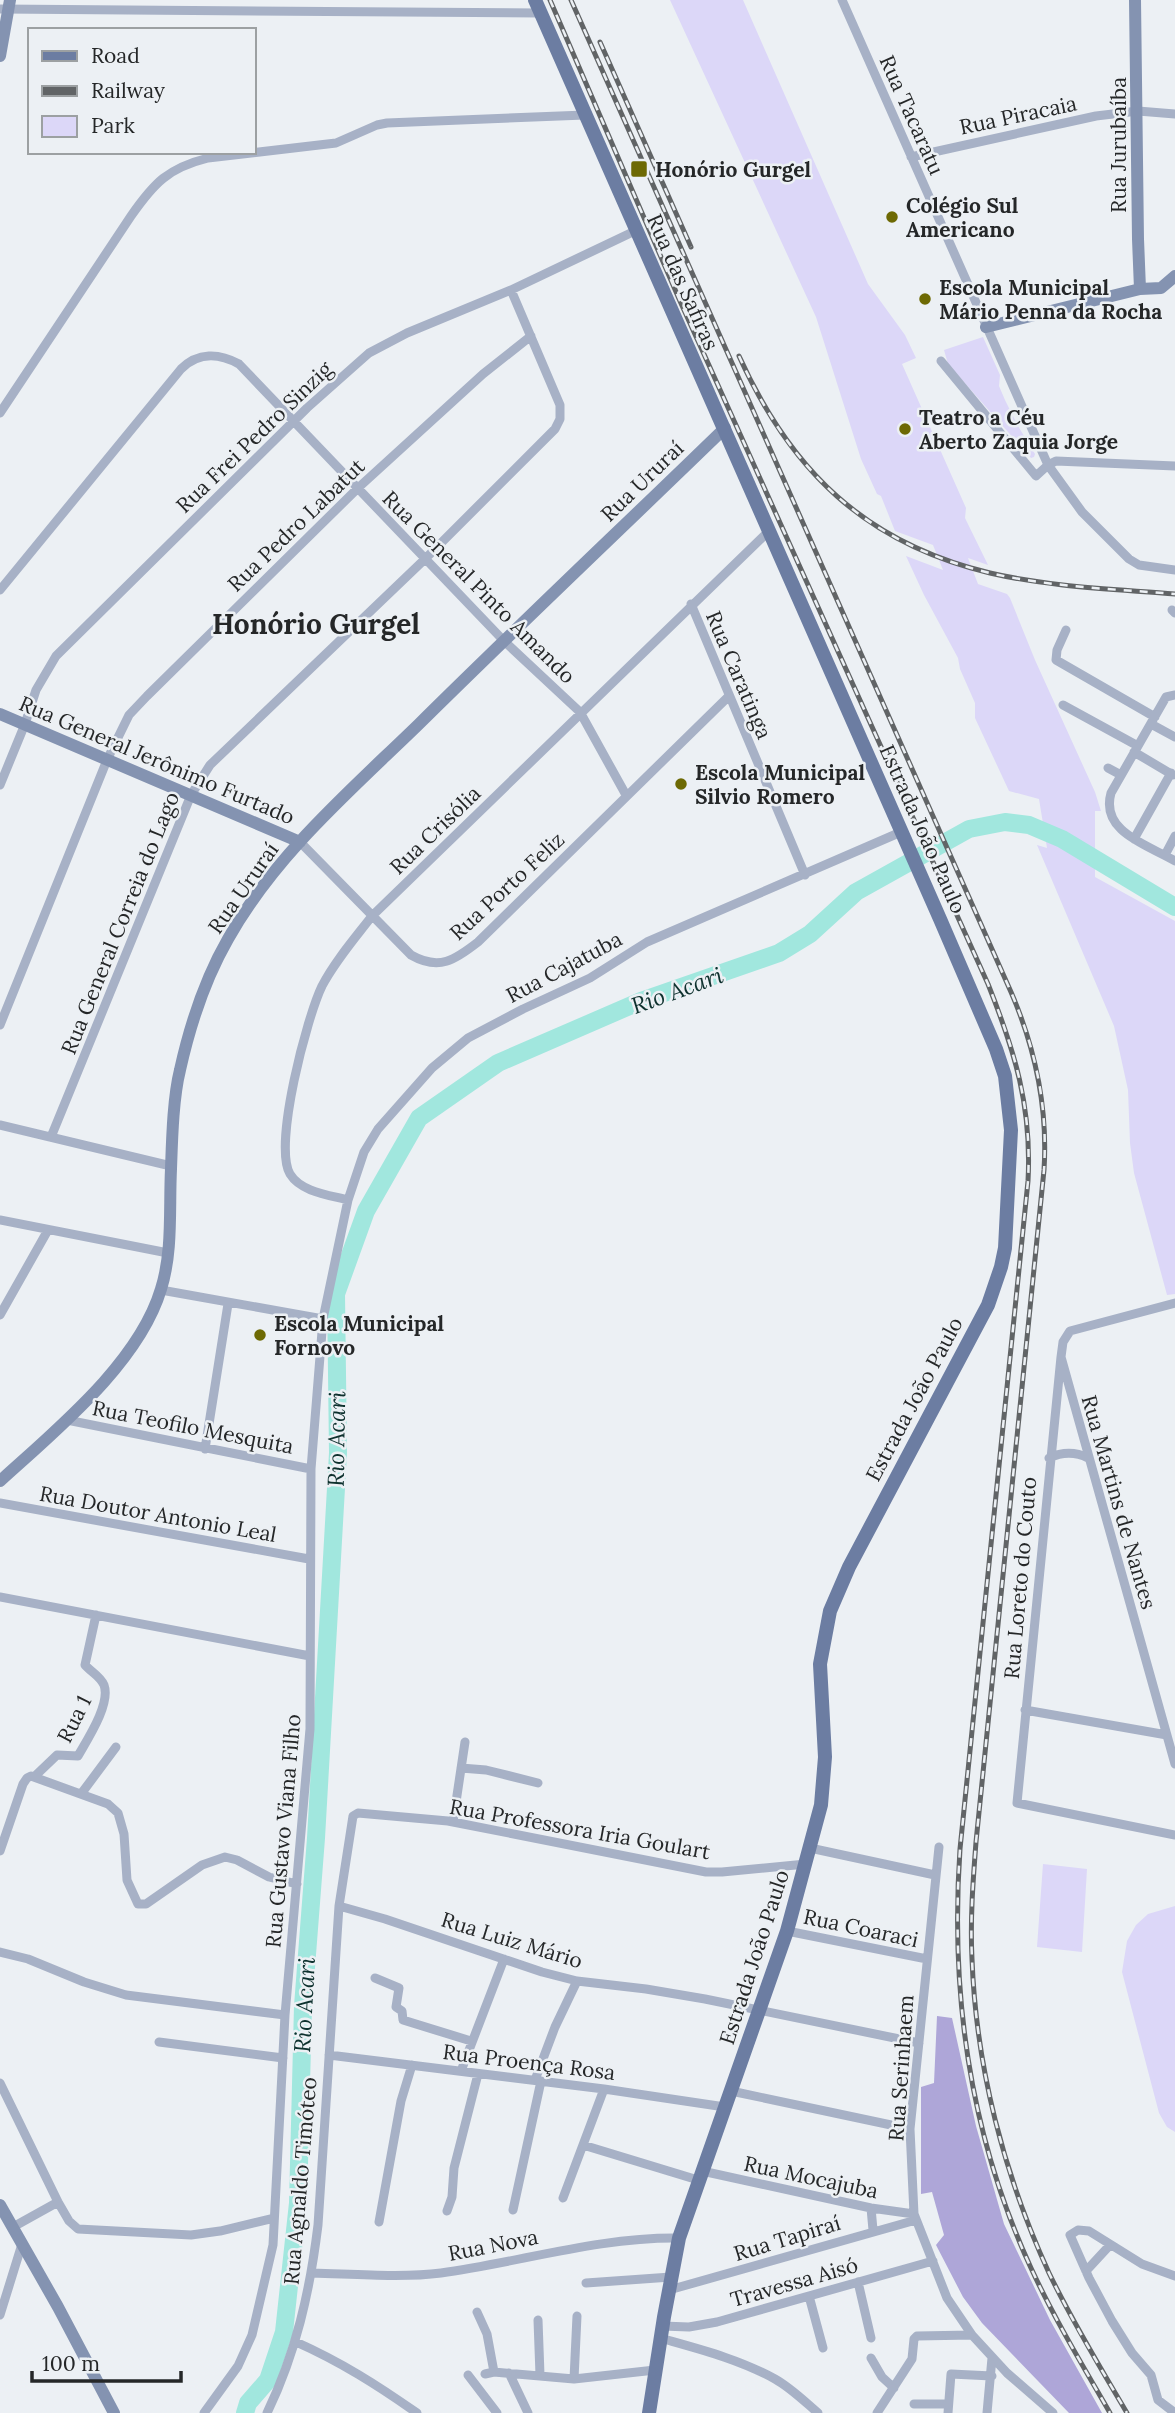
<svg xmlns="http://www.w3.org/2000/svg" width="1175" height="2413" font-family="Lora,serif">
<rect width="100%" height="100%" fill="#ecf0f4"/>
<!-- green -->
<path fill="#dcd7f8" d="M670,0H743L868,284L905,335L916,358L902,364L966,508L965,518L988,565L968,558L978,584L1007,594L1010,598L1035,660L1095,792L1101,811H1095V877L1175,921V1294L1167,1295L1134,1173L1130,1143L1128,1090L1114,1026L1037,845L1047,848L1039,799L1009,791L975,718V703L960,669L958,658L924,595L906,556L943,570L933,545L895,531L881,496L877,494L861,459L816,317Z
M983,337L1000,375L999,386L1005,400L1018,426L1035,454L1034,457L1031,458L948,364L944,350Z
M1043,1864L1087,1869L1082,1952L1037,1947Z
M1175,1906V2132L1167,2127L1159,2113L1122,1972L1127,1941L1136,1925L1148,1914Z"/>
<!-- forest -->
<path fill="#aea6d8" d="M937,2016L952,2018L976,2126L1004,2224L1050,2320L1102,2413H1069L982,2323L963,2297L936,2245L944,2235L932,2192L921,2194V2087L934,2083Z"/>
<g fill="none" stroke-linecap="round" stroke-linejoin="round">
<!-- river -->
<path stroke="#a1e7de" stroke-width="18" d="M245,2413L248,2403L268,2380L284,2332L298,2203L303,2006L316,1838L338,1453L336,1294L366,1211L419,1118L498,1063L641,1001L779,953L810,934L856,892L969,829L1005,822L1029,825L1062,839L1175,907"/>
<!-- street -->
<path stroke="#a7b1c6" stroke-width="9" d="M842,0L1048,465L1082,512L1129,559L1139,565L1175,570
M0,9L540,13
M911,157L1096,116L1138,111L1175,114
M941,361L1036,476L1048,465L1056,461L1175,466
M0,413L131,216C154,183 168,168 208,158L336,143L377,125L387,123L585,115
M0,590L181,369C198,352 219,353 239,364L504,641L580,712L626,795
M691,604L805,875
M1172,610L1175,613
M1066,630L1057,650L1056,660L1155,717
M1175,695L1166,697L1111,793C1100,832 1148,845 1175,861
M1063,705L1138,746
M1151,724L1175,737
M1134,752L1173,775
M1108,768L1121,775
M0,785L25,724L36,690L56,656L307,408L369,353L407,333L511,290L637,230
M1134,839L1171,773
M300,842L411,955C439,971 455,960 478,942L729,696
M1165,855L1175,836
M0,1025L107,760L129,715L147,696L358,488L483,374L531,336
M0,1125L171,1166
M51,1137L191,795L210,765L425,559L555,429L560,419V405L511,290
M348,1200C329,1195 301,1192 290,1174C273,1145 307,1017 322,986C335,961 355,938 372,916L770,530
M0,1220L168,1253
M161,1290L323,1319
M1175,1303L1070,1331L1063,1342L1061,1357L1175,1764
M0,1315L48,1230
M1061,1357L1017,1803L1175,1835
M67,1420L311,1469
M205,1449L228,1304
M1049,1458C1062,1452 1076,1452 1088,1458
M0,1503L309,1559
M0,1597L310,1656
M1025,1710L1167,1735
M461,1768L486,1770L538,1783
M34,1777L57,1755L78,1756C87,1740 111,1704 104,1685C100,1676 91,1672 85,1665L96,1615
M81,1794L116,1747
M453,1822L465,1742
M939,1847L910,2129L914,2214L947,2298L972,2335L1007,2373L1053,2413
M810,1848L935,1875
M0,1851L23,1784L27,1778L31,1776L108,1804L118,1813L124,1834L127,1880L138,1904H146L202,1865L225,1857L237,1860L269,1877L297,1884
M339,1906L385,1919L542,1972L577,1981L646,1989L705,1999L919,2043
M787,1931L927,1959
M0,1952L28,1959L84,1982L126,1995L285,2015
M375,1978L399,1988L396,2007L402,2011L403,2020L471,2041
M159,2042L283,2058
M329,2055L604,2089L725,2107
M461,2071L504,1959
M535,2080L555,2027L577,1981
M0,2083L58,2202L69,2221L78,2229L191,2235L220,2231L274,2218
M731,2091L910,2129
M583,2145L698,2180
M702,2171L871,2208L914,2214
M563,2198L604,2089
M871,2208L873,2230
M513,2210L541,2081
M447,2211L452,2197L454,2168L478,2074
M379,2222L401,2101L412,2065
M13,2227L58,2202
M1086,2271L1110,2245
M313,2273C352,2274 403,2278 441,2273C521,2262 598,2237 679,2238
M858,2282L871,2338
M586,2283L671,2277
M669,2290L916,2220
M809,2296L823,2348
M477,2312L487,2334L494,2372
M0,2315L22,2244
M538,2320L540,2375
M662,2326L689,2327L717,2322L933,2261
M660,2338C699,2349 739,2359 775,2379C791,2388 804,2401 818,2413
M296,2342C341,2362 377,2385 417,2413
M871,2358L882,2377L894,2388
M509,2373L528,2413
M485,2374L494,2372L574,2379L655,2370
M468,2375L497,2413
M574,2379L577,2316
M914,2404H948
M204,2413L238,2366L252,2335L273,2245L285,2015L310,1729L311,1469L323,1319L348,1200L364,1152L378,1129L432,1068L468,1038L523,1009L590,978L647,942L901,832
M267,2413C296,2353 310,2291 318,2225L339,1906L353,1816L358,1813L448,1821L706,1872H722L806,1864
M877,2413L912,2359L914,2339L917,2336L972,2335
M948,2413L951,2374L992,2376
M987,2413L992,2358
M1175,2413L1158,2400L1151,2375L1132,2353L1112,2321L1089,2278L1070,2235L1078,2230L1089,2231L1142,2264L1175,2276"/>
<!-- secondary -->
<path stroke="#8493b1" stroke-width="12" d="M1135,0L1138,239L1140,289
M0,56L10,0
M986,327L1140,289L1161,288L1175,276
M0,714L300,842
M0,1481C56,1430 139,1363 161,1289C173,1251 169,1209 171,1169C172,1140 173,1098 180,1070C190,1025 205,979 228,939C275,855 350,791 418,725C519,625 623,527 725,428
M0,2205L58,2307L114,2413"/>
<!-- primary -->
<path stroke="#6c7da2" stroke-width="14" d="M535,0L940,919L996,1049L1005,1076L1011,1130L1005,1248L1001,1267L988,1305L849,1567L830,1611L820,1664L825,1757L821,1805L787,1931L679,2238L664,2317L649,2413"/>
<!-- rail casing -->
<g stroke="#616466" stroke-width="5">
<path id="rail" d="M550,0L680,301L988,984C1015,1052 1032,1107 1028,1181L960,1849C950,1994 970,2136 1031,2268C1054,2318 1083,2366 1110,2413
M571,0L1011,992C1036,1050 1048,1107 1044,1170L976,1842C973,1881 970,1920 972,1959C976,2067 1004,2175 1049,2273C1072,2321 1100,2367 1127,2413
M600,42L691,247
M739,356C791,471 865,543 990,573C1050,587 1114,589 1175,594"/>
</g>
<!-- rail -->
<use href="#rail" stroke="#ecf0f4" stroke-width="2.5" stroke-dasharray="8" stroke-linecap="butt"/>
</g>
<!-- markers -->
<g fill="#6d6903" stroke="#ecf0f4" stroke-width="2.5">
<rect x="630" y="160" width="18" height="18" rx="3.5"/>
<circle cx="892" cy="217" r="7"/>
<circle cx="925" cy="299" r="7"/>
<circle cx="905" cy="429" r="7"/>
<circle cx="681" cy="784" r="7"/>
<circle cx="260" cy="1335" r="7"/>
</g>
<g text-anchor="middle" dominant-baseline="central" stroke-width="5" stroke-linejoin="round" paint-order="stroke">
<!-- street labels -->
<g font-size="21" fill="#252728" stroke="#ecf0f4">
<text transform="translate(912 115) rotate(66)">Rua Tacaratu</text>
<text transform="translate(1018 115) rotate(-12)">Rua Piracaia</text>
<text transform="translate(1118 145) rotate(-90)">Rua Jurubaíba</text>
<text transform="translate(683 282) rotate(66)">Rua das Safiras</text>
<text transform="translate(254 437) rotate(-44)">Rua Frei Pedro Sinzig</text>
<text transform="translate(642 481) rotate(-44)">Rua Ururaí</text>
<text transform="translate(296 525) rotate(-44)">Rua Pedro Labatut</text>
<text transform="translate(479 587) rotate(45)">Rua General Pinto Amando</text>
<text transform="translate(739 675) rotate(67)">Rua Caratinga</text>
<text transform="translate(157 760) rotate(23)">Rua General Jerônimo Furtado</text>
<text transform="translate(923 829) rotate(66)">Estrada João Paulo</text>
<text transform="translate(435 830) rotate(-44)">Rua Crisólia</text>
<text transform="translate(507 886) rotate(-43)">Rua Porto Feliz</text>
<text transform="translate(243 888) rotate(-55)">Rua Ururaí</text>
<text transform="translate(120 923) rotate(-68)">Rua General Correia do Lago</text>
<text transform="translate(564 967) rotate(-28)">Rua Cajatuba</text>
<text transform="translate(914 1399) rotate(-62)">Estrada João Paulo</text>
<text transform="translate(193 1427) rotate(11)">Rua Teofilo Mesquita</text>
<text transform="translate(1119 1502) rotate(74)">Rua Martins de Nantes</text>
<text transform="translate(158 1514) rotate(10)">Rua Doutor Antonio Leal</text>
<text transform="translate(1020 1578) rotate(-85)">Rua Loreto do Couto</text>
<text transform="translate(74 1719) rotate(-63)">Rua 1</text>
<text transform="translate(580 1829) rotate(10)">Rua Professora Iria Goulart</text>
<text transform="translate(283 1831) rotate(-85)">Rua Gustavo Viana Filho</text>
<text transform="translate(861 1928) rotate(12)">Rua Coaraci</text>
<text transform="translate(512 1940) rotate(17)">Rua Luiz Mário</text>
<text transform="translate(754 1957) rotate(-72)">Estrada João Paulo</text>
<text transform="translate(529 2062) rotate(7)">Rua Proença Rosa</text>
<text transform="translate(901 2068) rotate(-86)">Rua Serinhaem</text>
<text transform="translate(811 2177) rotate(12)">Rua Mocajuba</text>
<text transform="translate(300 2181) rotate(-85)">Rua Agnaldo Timóteo</text>
<text transform="translate(787 2238) rotate(-17)">Rua Tapiraí</text>
<text transform="translate(493 2245) rotate(-11)">Rua Nova</text>
<text transform="translate(794 2282) rotate(-16)">Travessa Aisó</text>
</g>
<!-- poi labels -->
<g font-size="21" font-weight="bold" fill="#252728" stroke="#ecf0f4" text-anchor="start">
<text x="655" y="169">Honório Gurgel</text>
<text x="906" y="205">Colégio Sul<tspan x="906" dy="24">Americano</tspan></text>
<text x="939" y="287">Escola Municipal<tspan x="939" dy="24">Mário Penna da Rocha</tspan></text>
<text x="919" y="417">Teatro a Céu<tspan x="919" dy="24">Aberto Zaquia Jorge</tspan></text>
<text x="695" y="772">Escola Municipal<tspan x="695" dy="24">Silvio Romero</tspan></text>
<text x="274" y="1323">Escola Municipal<tspan x="274" dy="24">Fornovo</tspan></text>
</g>
<!-- water labels -->
<g font-size="23" font-style="italic" fill="#0e312e" stroke="#ecf0f4">
<text transform="translate(677 990) rotate(-20)">Rio Acari</text>
<text transform="translate(336 1439) rotate(-89)">Rio Acari</text>
<text transform="translate(304 2005) rotate(-87)">Rio Acari</text>
</g>
<!-- district labels -->
<g font-size="28" font-weight="bold" fill="#252728" stroke="#ecf0f4">
<text x="316" y="624">Honório Gurgel</text>
</g>
</g>
<!-- legend -->
<rect x="28" y="28" width="228" height="126" fill="#ecf0f4" stroke="#9ca0a2" stroke-width="2"/>
<rect x="42" y="51" width="35" height="10" fill="#6c7da2" stroke="#9ca0a2" stroke-width="2"/>
<text x="91" y="63" font-size="21" fill="#252728">Road</text>
<rect x="42" y="86" width="35" height="10" fill="#616466" stroke="#9ca0a2" stroke-width="2"/>
<text x="91" y="98" font-size="21" fill="#252728">Railway</text>
<rect x="42" y="116" width="35" height="21" fill="#dcd7f8" stroke="#9ca0a2" stroke-width="2"/>
<text x="91" y="133" font-size="21" fill="#252728">Park</text>
<!-- scale -->
<path d="M32 2371v10h149v-10" fill="none" stroke="#252728" stroke-width="3.5"/>
<text x="42" y="2371" font-size="21" fill="#252728" stroke="#ecf0f4" stroke-width="5" paint-order="stroke">100 m</text>
</svg>
